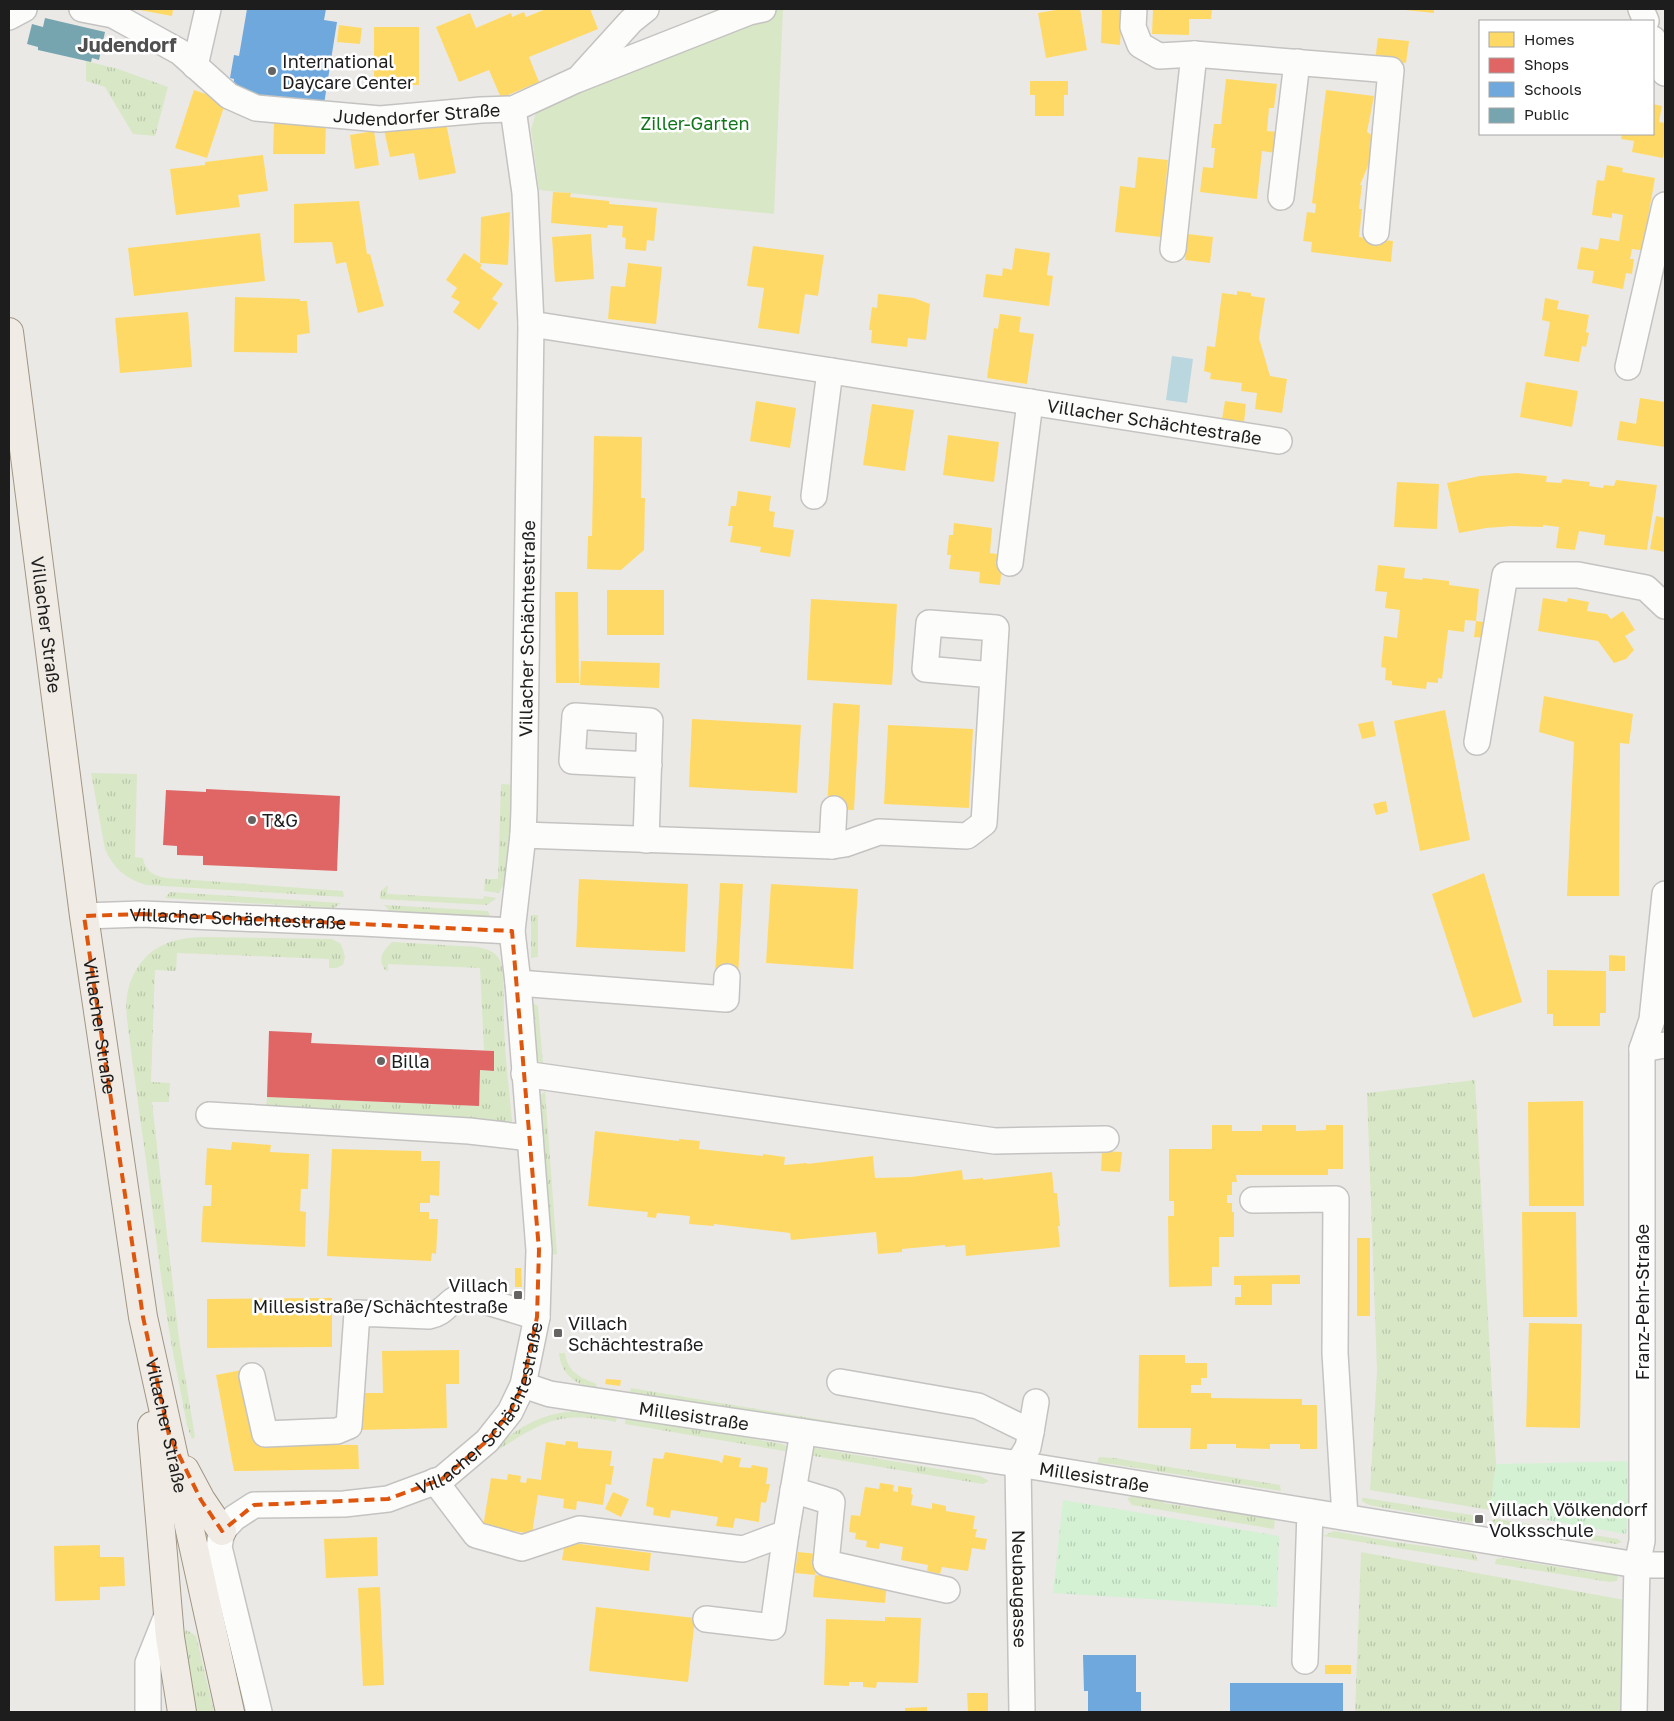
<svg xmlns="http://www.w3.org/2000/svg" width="1674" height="1721" font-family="'Golos Text',sans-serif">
<defs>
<pattern id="grass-tufts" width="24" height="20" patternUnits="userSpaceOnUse" patternTransform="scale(1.25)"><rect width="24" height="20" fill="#d8e7c6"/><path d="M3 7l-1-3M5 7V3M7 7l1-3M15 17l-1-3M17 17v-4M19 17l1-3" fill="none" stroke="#b9c6aa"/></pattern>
<pattern id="park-tufts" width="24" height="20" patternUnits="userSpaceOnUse" patternTransform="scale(1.25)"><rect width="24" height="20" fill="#d4f1d4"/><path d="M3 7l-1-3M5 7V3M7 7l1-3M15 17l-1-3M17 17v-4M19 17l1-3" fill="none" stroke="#b6ceb6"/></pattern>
</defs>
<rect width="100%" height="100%" fill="#ebe9e6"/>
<!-- grass -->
<path fill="url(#grass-tufts)" d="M86,61L118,69L168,87L155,136L133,134L105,87L86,81Z
M91,773L137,774L135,857L143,858C145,871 154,876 166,878L343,891L344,897L146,885C126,879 113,868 105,849Z
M501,784L517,785L509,885L502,887L499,893L484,891L485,879H498Z
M388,885L387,894L483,899L484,896L497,898L487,905L380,899L381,891Z
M170,892L341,903L334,908L165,898Z
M384,905L488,911L490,917H475L390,911Z
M531,915H538V957L531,958Z
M205,937L332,939L341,944L345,957L343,965L336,968H329V959L177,953L176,971L155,970L151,1082L170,1083L169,1102H152L179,1339L195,1437L192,1439L187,1426C182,1396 175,1366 170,1336C158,1264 151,1191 140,1118C137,1093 133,1068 130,1043C128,1025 124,1007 128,990C139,950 167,937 205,937Z
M392,942L477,947C487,949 495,951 500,960C506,974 503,1008 504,1025C505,1057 509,1089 512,1121L511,1125L266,1108L267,1097L479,1106L480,1070L494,1071V1051L484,1050L480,968L388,964V971L385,970C377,958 383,951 392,942Z
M532,1003L538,1006L543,1064L536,1059Z
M1475,1080L1496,1464L1490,1510L1370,1490L1377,1371L1367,1093Z
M545,1091L557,1254L550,1255L539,1097Z
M559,1353H565C567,1370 579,1378 595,1383L599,1390C578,1386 561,1376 559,1353Z
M631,1388L985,1447L629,1395Z
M577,1411L617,1416L616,1422C558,1410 542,1422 495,1452L493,1453L492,1451C515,1428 544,1412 577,1411Z
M626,1416L782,1444L790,1448V1452L625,1424Z
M815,1448L980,1476L989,1481L983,1484L814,1456L810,1454L812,1449Z
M1099,1457L1114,1458L1280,1485L1281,1491L1112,1464L1097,1463Z
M1139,1495L1162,1498L1164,1503L1169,1504L1275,1519L1274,1529L1132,1505L1127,1498Z
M1362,1498H1365L1478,1516L1476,1520L1470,1523L1369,1505L1362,1501Z
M1498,1519L1618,1539L1622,1542L1616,1544L1494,1525L1492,1520Z
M1334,1531L1395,1542L1468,1552L1475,1554L1478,1561L1323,1536Z
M1361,1552L1625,1600L1626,1712H1355Z
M1502,1558L1595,1573L1605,1568L1617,1573L1618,1577L1617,1581L1610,1582L1495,1564L1496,1559Z
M187,1630L196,1636L214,1712H193L179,1637Z"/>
<!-- park -->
<path fill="url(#park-tufts)" d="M1631,1461L1626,1534L1490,1510L1496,1464Z
M1063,1500L1279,1536L1277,1607L1053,1593Z"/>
<!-- garden -->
<path fill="#d8e7c6" d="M763,9H783L774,214L539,190L531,129L541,96Z"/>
<!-- water -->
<path fill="#bad6de" d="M1172,356L1193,359L1187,403L1166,400Z"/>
<!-- homes -->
<path fill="#ffd966" d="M134,9H173L172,16Z
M546,9H590L598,29L529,57L539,82L501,98L489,70L459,82L436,27L470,13L476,28L511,13L512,17L524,12L526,17Z
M1062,9H1080L1087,50L1046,58L1038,13Z
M1102,9H1122L1120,45L1101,43Z
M1153,9H1212L1211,19H1189V35L1152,34Z
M1405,9H1434V13L1405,10Z
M339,25L362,28L360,44L337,42Z
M374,27H419V85H374Z
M1378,38L1409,41L1406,63L1375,60Z
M1226,79L1277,84L1274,108H1269L1267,131L1277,132L1275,153L1262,151L1257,199L1200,192L1203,167L1213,168L1215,148H1211L1214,124H1221Z
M1030,81H1068V95H1064V116H1035V95H1030Z
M194,90L226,101L207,158L175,148Z
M1326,90L1374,96L1367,132L1379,140L1360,185H1362L1359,209H1362L1359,237L1393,241L1391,262L1311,252L1312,242L1303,241L1307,212L1315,213L1316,204L1312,203Z
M1653,104L1662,106L1659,122L1665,123V144L1663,158L1632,152L1634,141L1621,139L1622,134H1653Z
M445,118L456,173L419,180L414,153L390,157L384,130Z
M274,121L326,122L325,154H273Z
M374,131L379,165L355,169L350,135Z
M263,155L268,191L238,195L240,207L176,215L170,169L205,165V162Z
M1138,157L1168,160L1165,191L1167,192L1161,237L1115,232L1120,186L1135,188Z
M1607,165L1623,168L1622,172L1655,178L1648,217H1652L1646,251L1632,249L1630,259H1634L1632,274L1626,273L1623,289L1592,283L1594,271L1577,269L1581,247L1598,250L1600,238L1619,241L1623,215L1612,213V218L1592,215L1597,180L1604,181Z
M553,192L571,193L570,197L609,201V204L657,208L654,241L647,240L646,251L625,249L626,238L622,237L623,226L608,225L607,228L551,223Z
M359,201L367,254H370L384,306L358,313L346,262L336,264L332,242L294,243V204Z
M510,212L508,265L480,263L481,217Z
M260,233L265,281L134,296L128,248Z
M591,234L594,279L555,282L552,237Z
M1188,234L1213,237L1210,263L1185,260Z
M753,246L824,255L818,296L805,294L799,334L758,328L764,288L747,286Z
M1015,248L1050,253L1047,275L1053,276L1049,306L983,297L986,274L1002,276L1003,268L1012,270Z
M464,253L482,265L480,268L503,284L492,299L498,303L479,330L453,312L460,302L451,297L457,288L446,280Z
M628,263L662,267L656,324L608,319L611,286L625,287Z
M1237,291L1251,293V296L1265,298L1259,338L1270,376L1287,379L1282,413L1255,409L1257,393L1241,391L1242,383L1210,379L1211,373L1204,371L1207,346L1215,347L1222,293L1237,295Z
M878,294L914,298L930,304L926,340L908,338L907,347L871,343L872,330H869L872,307L877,308Z
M235,297L300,299V301H307L310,333L297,335V353L234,352Z
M1545,298L1559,301L1557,309L1589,315L1586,332L1589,333L1586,347L1582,346L1579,362L1544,356L1550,322L1542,320Z
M188,312L192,367L120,373L115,318Z
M1000,314L1021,317L1019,332L1034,334L1027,384L987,378L994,328L998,329Z
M1526,382L1578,391L1572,427L1520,417Z
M1640,398L1665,402V447L1617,440L1620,421L1636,424Z
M756,401L796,408L790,448L750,441Z
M1225,401L1246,404L1244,422L1222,419Z
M872,404L914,410L905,471L863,465Z
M948,435L999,442L994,482L943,475Z
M594,436L642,437L641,498H645L644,550L621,570L587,569L588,536H592Z
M1517,473L1547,476L1546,482L1561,483L1563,479L1590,482L1589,486L1603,488L1604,485L1614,486L1616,480L1657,485L1647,550L1604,545L1605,535L1579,531L1575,550L1556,548L1559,527L1543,525V527L1512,526L1486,528L1459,533L1447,483L1480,476Z
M1397,482L1439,484L1437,529L1394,527Z
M738,491L771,496L769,511L775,512L773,527L794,530L790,557L760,552L761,547L730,542L733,526H728L731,506H736Z
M1656,516L1665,518V552L1650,549Z
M954,523L992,528L990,553L1003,555L1000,585L979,583L980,572L949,569L951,555H947L949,535H953Z
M1378,565L1405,568L1404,578L1422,580L1423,578L1449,581V585L1479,589L1476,621L1491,623L1489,638L1474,637L1476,621L1465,620L1464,632L1448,630L1442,679L1438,678V683L1427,682L1426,689L1392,685V681L1385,680L1386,668L1381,667L1384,636L1397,638L1400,610L1385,608L1387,592L1375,591Z
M607,590H664V635H607Z
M555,592H578L579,683H556Z
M1543,598L1567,602L1568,598L1589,602L1587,611L1607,614L1611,619L1623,611L1635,630L1625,636L1634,650L1626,659L1614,663L1598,641L1538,631Z
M811,599L897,604L892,685L807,680Z
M581,661L660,663L659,688L580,685Z
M1544,696L1633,714L1629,744L1620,743L1619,896H1567L1574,742L1539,732Z
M833,703L860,705L854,810L827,809Z
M1445,710L1470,840L1420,851L1394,721Z
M692,719L801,725L797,793L689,787Z
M1373,721L1376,736L1362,739L1358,724Z
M888,725L973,729L969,808L884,804Z
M1386,801L1388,812L1376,815L1373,804Z
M1484,873L1522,1002L1473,1018L1432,894Z
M579,879L688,884L685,952L576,947Z
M720,883L743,884L738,977L715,976Z
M771,884L858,889L853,969L766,963Z
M1609,955L1625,956V971H1609Z
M1547,970L1606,971V1013H1600V1026H1553V1014H1547Z
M1583,1101L1584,1206H1529L1528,1102Z
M1212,1125H1232V1131H1262V1125H1296V1131L1326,1130V1125H1343V1169H1328V1175H1236L1237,1182H1232V1195H1227V1203H1232V1212H1234V1237H1219V1267H1212V1286L1169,1287L1168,1216H1174V1201H1169V1149H1212Z
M595,1131L679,1141V1139L700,1141L699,1149L763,1156V1154L785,1157L784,1165L807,1163V1164L873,1156L875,1178L911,1177L962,1170L963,1180L983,1178V1180L1052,1172L1054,1193H1057L1060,1226H1058L1060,1247L966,1256L965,1245L945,1247V1245L902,1249V1252L878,1254L876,1232L791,1240L790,1233L714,1224V1226L689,1224L690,1216L657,1213L656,1218L647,1217L648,1212L588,1206Z
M232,1142L271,1145L270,1152L309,1154L308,1189H301L300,1211L306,1212L305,1247L201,1242L203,1206H211L212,1185H205L207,1148L231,1150Z
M332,1149L421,1151V1161H440L439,1196L430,1195V1203H420V1212H429V1219H438L436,1254L432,1253L431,1261L327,1256Z
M1102,1151L1122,1152L1120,1172L1101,1171Z
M1522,1212H1576L1577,1317H1523Z
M1357,1238H1370V1316H1357Z
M515,1268H521L522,1287H515Z
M1300,1275V1284H1272V1305H1235V1297H1241V1285H1234V1276Z
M332,1298V1347L207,1348V1299Z
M1529,1323L1582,1324L1580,1428L1526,1427Z
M459,1350V1384H446L447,1428L359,1430L358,1393H383L382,1351Z
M1139,1355H1185V1363H1207V1378H1201V1385H1191V1393H1211V1398L1302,1399V1405H1317V1449H1300V1444H1270V1449L1236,1448V1444H1207V1449H1190L1191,1428H1138Z
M242,1370L257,1444L358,1445L359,1469L234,1471L216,1375Z
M606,1379L621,1380L620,1386L605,1384Z
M566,1441L578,1442V1448L612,1451L610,1466H614L611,1485L606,1484L603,1505L577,1501L576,1510L563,1508L564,1499L538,1495L532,1534L507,1530L506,1537L483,1527L491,1478L507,1480L508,1474L521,1476L520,1482L526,1483L527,1478L541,1480L546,1442L565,1445Z
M665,1452L720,1461L719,1462L722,1463L724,1455L741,1458L739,1467L751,1468L752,1465L768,1468L766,1484H770L766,1503L761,1502L759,1522L735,1518L733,1528L716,1526L718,1517L671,1510L670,1518L653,1515L654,1508L646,1506L653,1458L663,1459Z
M880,1483L894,1485L893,1491L898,1492V1486L912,1488L911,1494L913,1495L911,1505L932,1509V1503L946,1506V1511L975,1516L973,1529H977L975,1537L987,1539L985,1550L972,1548L968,1571L942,1567L940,1574L927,1571L928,1565L901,1560L903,1547L880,1543L879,1549L872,1548L866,1547L867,1541L855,1539L856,1533L849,1532L851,1515L860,1516L865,1487L879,1489Z
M613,1492L629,1499L621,1517L605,1509Z
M377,1537L378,1576L326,1578L324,1539Z
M565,1542L651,1553L649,1571L562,1560Z
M100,1545V1557H124L125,1586L100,1587V1600L55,1601L54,1546Z
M798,1552L818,1554L815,1575L795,1573Z
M815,1575L887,1582L885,1603L813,1597Z
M380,1587L384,1685L363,1686L358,1588Z
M596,1607L695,1618L688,1682L589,1671Z
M885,1617L921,1618L918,1683L877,1682L876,1688L863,1687V1682H849V1686L824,1685L826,1619L885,1621Z
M1325,1665H1351V1674H1325Z
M967,1693H988V1712H968Z
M927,1707V1712H905V1708Z"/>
<!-- shops -->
<path fill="#e06666" d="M206,789L340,796L337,871L203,865V856L177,855V846L163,845L166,790L206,792Z
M269,1031L312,1033L311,1043L494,1051V1071L480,1070L479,1106L267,1097Z"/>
<!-- schools -->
<path fill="#6fa8dc" d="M247,9H326L324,20L337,22L324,104L232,95L234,79L230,78L234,55L239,56Z
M1083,1655H1136V1692H1141V1712H1088V1691H1084Z
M1230,1683H1343V1712H1230Z"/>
<!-- public -->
<path fill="#76a5af" d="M45,18L105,32L99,60L92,58L91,62L38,50V47L27,44L32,24L43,27Z"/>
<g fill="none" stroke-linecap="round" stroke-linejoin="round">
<!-- minor casing -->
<g stroke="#c4c3c2" stroke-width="28">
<g id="minor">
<path id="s1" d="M82,9L113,15L180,52L229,96L256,108L380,119L481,110L513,109L576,80L749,12L763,9"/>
<path d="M1134,9L1133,27L1140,45L1159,56L1194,54L1391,70L1376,232"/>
<path d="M1641,9L1646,21"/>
<path d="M9,17L24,9"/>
<path d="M1653,39L1665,73"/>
<path d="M195,66L208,9"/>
<path d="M582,75L631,21L646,9"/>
<path d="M1281,197L1297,62"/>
<path d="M1173,249L1194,54"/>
<path id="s2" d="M531,324L1279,441"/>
<path d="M1628,367L1665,205"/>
<path d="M814,496L830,371"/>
<path d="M1010,563L1030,402"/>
<path d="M1477,742L1505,575H1578L1646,588L1665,606"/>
<path d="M523,835L832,846L845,844L879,832L967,836L984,823L996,628L929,623L925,669L993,675"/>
<path d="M646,840L650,721L575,716L572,761L649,765"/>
<path d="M832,846L834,809"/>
<path id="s3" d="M84,916L142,914L362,923L512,931"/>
<path d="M518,983L726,999L727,977"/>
<path d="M1642,1049L1665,1045"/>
<path d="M524,1074L995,1141L1106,1139"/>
<path d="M209,1115L469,1131L530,1138"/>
<path d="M1253,1200L1336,1199L1335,1353L1345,1517"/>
<path d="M252,1376L265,1434L337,1431L349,1426L357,1313L429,1316C449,1312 447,1297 468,1296L537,1317"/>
<path id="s4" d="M840,1382L978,1406L1031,1432L1028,1447L1018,1464L1022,1712"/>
<path id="s5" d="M523,1385L550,1394L1018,1464L1637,1565H1665"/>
<path d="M1031,1432L1036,1402"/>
<path d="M435,1481L476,1535L522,1548L579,1529L743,1549L786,1533L803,1432"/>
<path d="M793,1490L832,1502L826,1563L947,1590"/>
<path d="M706,1619L773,1627L786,1533"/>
<path d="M1305,1661L1310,1512"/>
<path d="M148,1712V1663L168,1613"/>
<path id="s6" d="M259,1712L219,1547L222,1531L234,1518L254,1505L344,1504L388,1499L442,1479L487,1441L510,1412L523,1385L537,1317L539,1250L518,983L512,931L523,835L524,810L531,324L525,193L513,109"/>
<path d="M1634,1712L1637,1565L1642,1541V1049L1652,1020L1665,894"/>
</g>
</g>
<!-- major casing -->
<g stroke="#a09684" stroke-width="30">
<g id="major">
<path id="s7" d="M9,332L84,916L143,1317L230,1712"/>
<path d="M152,1426L170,1637L182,1712"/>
<path d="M185,1470L201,1500L222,1531"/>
</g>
</g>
<!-- minor -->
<use href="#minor" stroke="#fcfcfb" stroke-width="25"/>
<!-- major -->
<use href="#major" stroke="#f0ebe4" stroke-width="28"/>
</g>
<!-- marked area -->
<path fill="none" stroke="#de560d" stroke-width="4" stroke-dasharray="10 6" stroke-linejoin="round" d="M142,914L512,931L539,1250L537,1317L523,1385L510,1412L487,1441L442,1479L388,1499L254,1505L222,1531L201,1500L169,1435L143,1317L84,916Z"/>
<!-- markers -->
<g fill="#656463" stroke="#fff" stroke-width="2">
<circle cx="272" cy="71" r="5"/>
<circle cx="252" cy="820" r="5"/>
<circle cx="381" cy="1061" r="5"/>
<rect x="513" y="1290" width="10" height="10" rx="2.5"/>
<rect x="553" y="1328" width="10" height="10" rx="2.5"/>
<rect x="1474" y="1514" width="10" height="10" rx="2.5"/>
</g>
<g text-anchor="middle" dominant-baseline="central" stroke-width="5" stroke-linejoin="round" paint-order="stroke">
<!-- poi labels -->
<g font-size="18" fill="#1d1d1d" stroke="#fff" text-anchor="start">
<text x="282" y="61">International<tspan x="282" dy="21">Daycare Center</tspan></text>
<text x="262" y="820">T&amp;G</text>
<text x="391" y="1061">Billa</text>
<text x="508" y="1285" text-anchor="end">Villach<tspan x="508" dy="21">Millesistraße/Schächtestraße</tspan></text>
<text x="568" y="1323">Villach<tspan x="568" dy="21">Schächtestraße</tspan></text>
<text x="1489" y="1509">Villach Völkendorf<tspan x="1489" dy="21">Volksschule</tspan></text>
</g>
<!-- street labels -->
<g font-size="18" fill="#1d1d1d" stroke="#fff">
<text stroke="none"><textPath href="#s1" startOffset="365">Judendorfer Straße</textPath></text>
<text stroke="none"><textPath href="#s2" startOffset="631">Villacher Schächtestraße</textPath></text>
<text stroke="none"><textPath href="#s7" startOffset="295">Villacher Straße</textPath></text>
<text stroke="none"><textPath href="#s6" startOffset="1305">Villacher Schächtestraße</textPath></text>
<text stroke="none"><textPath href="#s3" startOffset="154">Villacher Schächtestraße</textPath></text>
<text stroke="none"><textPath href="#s7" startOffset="700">Villacher Straße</textPath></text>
<text transform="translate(1642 1302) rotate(-90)">Franz-Pehr-Straße</text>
<text stroke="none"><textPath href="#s6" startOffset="501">Villacher Schächtestraße</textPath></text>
<text stroke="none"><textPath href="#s5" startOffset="174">Millesistraße</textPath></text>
<text stroke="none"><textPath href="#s7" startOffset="1105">Villacher Straße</textPath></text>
<text stroke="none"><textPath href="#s5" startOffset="579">Millesistraße</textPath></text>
<text stroke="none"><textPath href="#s4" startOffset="359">Neubaugasse</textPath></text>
</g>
<!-- park labels -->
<g font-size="18" fill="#107619" stroke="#fff">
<text x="695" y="123">Ziller-Garten</text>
</g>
<!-- quarter labels -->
<g font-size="20" font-weight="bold" fill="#505050" stroke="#fff">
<text x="127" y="44">Judendorf</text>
</g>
</g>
<!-- border -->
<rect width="1674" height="1721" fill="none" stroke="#1d1d1d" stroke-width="20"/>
<!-- legend -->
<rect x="1479" y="20" width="175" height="115" fill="#ffffff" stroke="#a5a5a5"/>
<rect x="1489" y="32" width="25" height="15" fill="#ffd966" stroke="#a5a5a5"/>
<text x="1524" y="45" font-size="15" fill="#1d1d1d">Homes</text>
<rect x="1489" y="58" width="25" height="15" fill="#e06666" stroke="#a5a5a5"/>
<text x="1524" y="70" font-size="15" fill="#1d1d1d">Shops</text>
<rect x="1489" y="82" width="25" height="15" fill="#6fa8dc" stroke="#a5a5a5"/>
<text x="1524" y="95" font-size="15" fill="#1d1d1d">Schools</text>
<rect x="1489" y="108" width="25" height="15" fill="#76a5af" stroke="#a5a5a5"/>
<text x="1524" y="120" font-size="15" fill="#1d1d1d">Public</text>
</svg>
